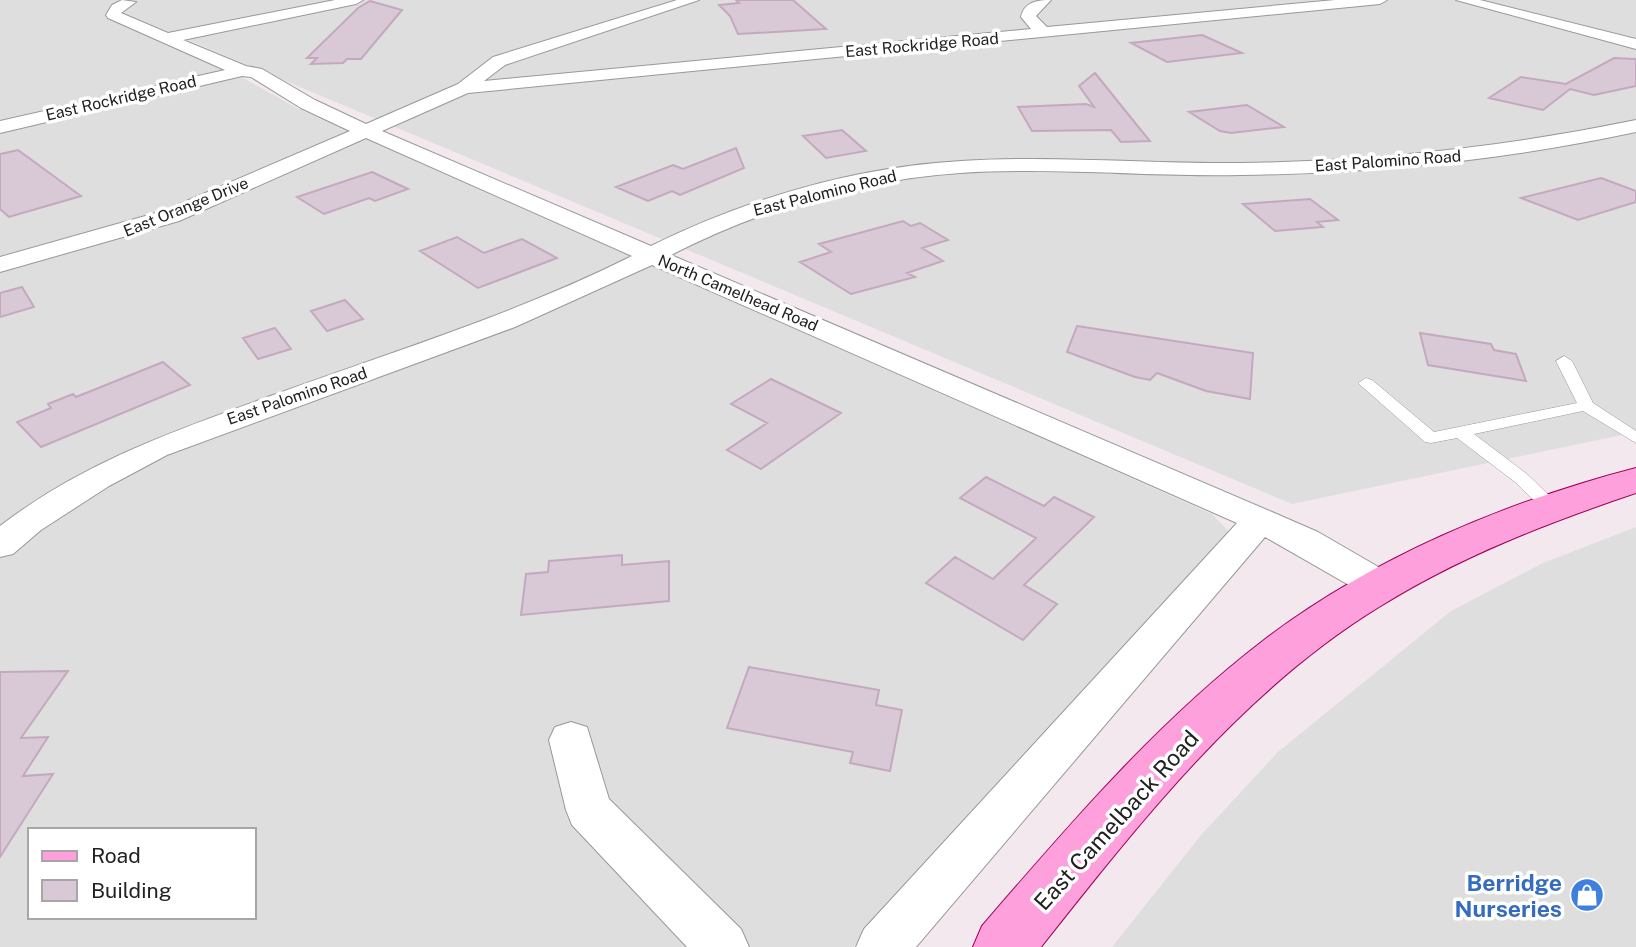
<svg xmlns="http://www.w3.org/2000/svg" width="1636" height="947" font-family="'Public Sans',sans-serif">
<rect width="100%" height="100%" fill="#f2e8ed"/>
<!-- residential -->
<path fill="#dfdedf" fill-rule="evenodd" d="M0,0H1636V432L1292,504L124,13L105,15L227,69L295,107L1212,514L1230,533L853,947H0ZM30,830H254V917H30Z
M1636,527V947H1112L1201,835L1278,752L1451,611L1543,563Z"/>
<!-- building -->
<path fill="#d9c8d5" stroke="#c4a9be" stroke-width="2" d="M736,0H793L826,29L738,34L730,16L719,5L739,3Z
M370,1L402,10L361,59H347L343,63L311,64L317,58H307L358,8Z
M1202,35L1242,53L1167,62L1131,43Z
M1614,58L1636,59V86L1594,95L1570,89L1543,110L1489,98L1521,77L1566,84Z
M1095,73L1140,129L1150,141L1121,142L1111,130L1032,131L1018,107L1086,104L1094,107L1079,86Z
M1247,105L1284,127L1231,133L1220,131L1189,112Z
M842,130L866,151L826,158L803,136Z
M736,148L744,168L680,195L672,191L648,201L616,187L673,165L683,169Z
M18,150L81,196L9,217L0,209V154Z
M372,172L408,189L375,201L369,198L324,214L297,197Z
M1601,178L1636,191V202L1578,220L1521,198Z
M1310,199L1338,220L1317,222L1323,227L1275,231L1243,204Z
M903,221L911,226L920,223L948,240L922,248L943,261L907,273L915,277L851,294L800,262L831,252L819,244Z
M457,237L484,253L522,239L557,258L478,288L420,251Z
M22,287L34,307L0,317V293Z
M345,300L363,319L327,331L311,311Z
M1077,326L1253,353L1250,399L1206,391L1157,373L1150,380L1135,377L1067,352Z
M275,328L291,349L258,359L243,338Z
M1420,333L1491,344L1494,350L1516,354L1526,381L1428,365Z
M163,362L190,385L41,447L17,422L51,408L48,404L73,394L76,397Z
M771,379L841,413L761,469L727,450L767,423L731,404Z
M986,477L1044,506L1054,497L1094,517L1024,585L1057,604L1023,640L926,583L955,557L993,579L1036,538L960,498Z
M622,555V565L669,561V601L521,615L526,574L548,572L549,561Z
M749,667L879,690L876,705L902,710L890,771L850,763L853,752L727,728Z
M68,671L21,738L48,737L23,776L53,774L0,857V672Z"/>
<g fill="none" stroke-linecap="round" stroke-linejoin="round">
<!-- service casing -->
<g stroke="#989898" stroke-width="1">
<path id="service" d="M1564,356L1572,361L1593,403L1636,431V443L1583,411L1474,434L1527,474L1559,505L1562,509L1559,513H1547L1515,482L1457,438L1431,443L1425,442L1358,383L1366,378L1372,380L1434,432L1577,403L1556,361Z"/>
</g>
<!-- minor casing -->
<g stroke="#989898" stroke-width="2">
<path id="minor" d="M122,0L136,2L121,13L168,33L335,0H363L356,4L183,40L246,66L262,69L315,100L366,124L458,84L493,57L677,0H699L505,65L484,81L1031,29L1021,17C1024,2 1037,0 1051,0L1036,16L1047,27L1335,0H1387L1380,4L468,93L382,131L651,246C746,199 854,167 961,161C1054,155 1148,164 1242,163C1375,161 1506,147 1636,120V132C1506,160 1375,173 1241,175C1148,177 1054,167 960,173C860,180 760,209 671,255L1272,512L1318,532L1394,576L1400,586L1394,596L1381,599L1368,596L1265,537L916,947H856L864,929L1237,523L652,265L515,327L167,455L109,486L41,530L13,554L0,557V526C85,461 177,430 276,394C395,351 518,313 632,256L366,138L179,221L0,272V257L163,211L350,131L301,108L251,77L242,76L0,133V121L225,70L108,18L106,15L112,5Z
M1456,0H1480L1636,39V49Z
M571,722L587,727L609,799L741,929L749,947H687L572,825L566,810L549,740L555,727Z"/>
</g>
<!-- primary casing -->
<g stroke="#9e0055" stroke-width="2">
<path id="primary" d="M1636,468V493C1547,523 1459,557 1379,607C1242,691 1140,822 1041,947H973L982,926C1069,825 1157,722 1264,640C1372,558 1505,502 1636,468Z"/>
</g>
<!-- service -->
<use href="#service" fill="#fff" fill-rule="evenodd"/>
<!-- minor -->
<use href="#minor" fill="#fff" fill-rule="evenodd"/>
<!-- primary -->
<use href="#primary" fill="#fea0dc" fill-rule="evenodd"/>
</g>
<!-- icons -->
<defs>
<g id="shop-disc" transform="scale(1.75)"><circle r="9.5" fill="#3f7fe0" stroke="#fff"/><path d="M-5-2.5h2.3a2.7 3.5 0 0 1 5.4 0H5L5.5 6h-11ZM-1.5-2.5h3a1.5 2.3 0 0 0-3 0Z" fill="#fff"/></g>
</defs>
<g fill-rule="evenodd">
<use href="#shop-disc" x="1587" y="895"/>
</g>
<g text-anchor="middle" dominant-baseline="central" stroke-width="7" stroke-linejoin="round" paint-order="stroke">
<!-- far-street labels -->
<g font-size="16" fill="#212121" stroke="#fff">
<text transform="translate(922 45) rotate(-5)">East Rockridge Road</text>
<text transform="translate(121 98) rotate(-13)">East Rockridge Road</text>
<text transform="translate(1388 161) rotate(-4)">East Palomino Road</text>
<text transform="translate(825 193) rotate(-14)">East Palomino Road</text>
<text transform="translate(186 207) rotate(-22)">East Orange Drive</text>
<text transform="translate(738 293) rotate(23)">North Camelhead Road</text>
<text transform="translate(297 396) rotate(-19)">East Palomino Road</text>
</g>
<!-- near-street labels -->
<g font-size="23" fill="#212121" stroke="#fff">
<text transform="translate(1116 820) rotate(-48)">East Camelback Road</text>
</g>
<!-- near-shop labels -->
<g font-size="23" font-weight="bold" fill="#366cbe" stroke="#fff" text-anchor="end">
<text x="1562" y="882">Berridge<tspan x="1562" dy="26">Nurseries</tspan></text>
</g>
</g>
<!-- legend -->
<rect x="28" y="828" width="228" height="91" fill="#ffffff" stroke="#a6a6a6" stroke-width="2"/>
<rect x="42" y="851" width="35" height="10" fill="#fea0dc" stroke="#a6a6a6" stroke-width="2"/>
<text x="91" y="863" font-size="21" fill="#212121">Road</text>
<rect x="42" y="880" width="35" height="21" fill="#d9c8d5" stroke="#a6a6a6" stroke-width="2"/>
<text x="91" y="898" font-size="21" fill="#212121">Building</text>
</svg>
